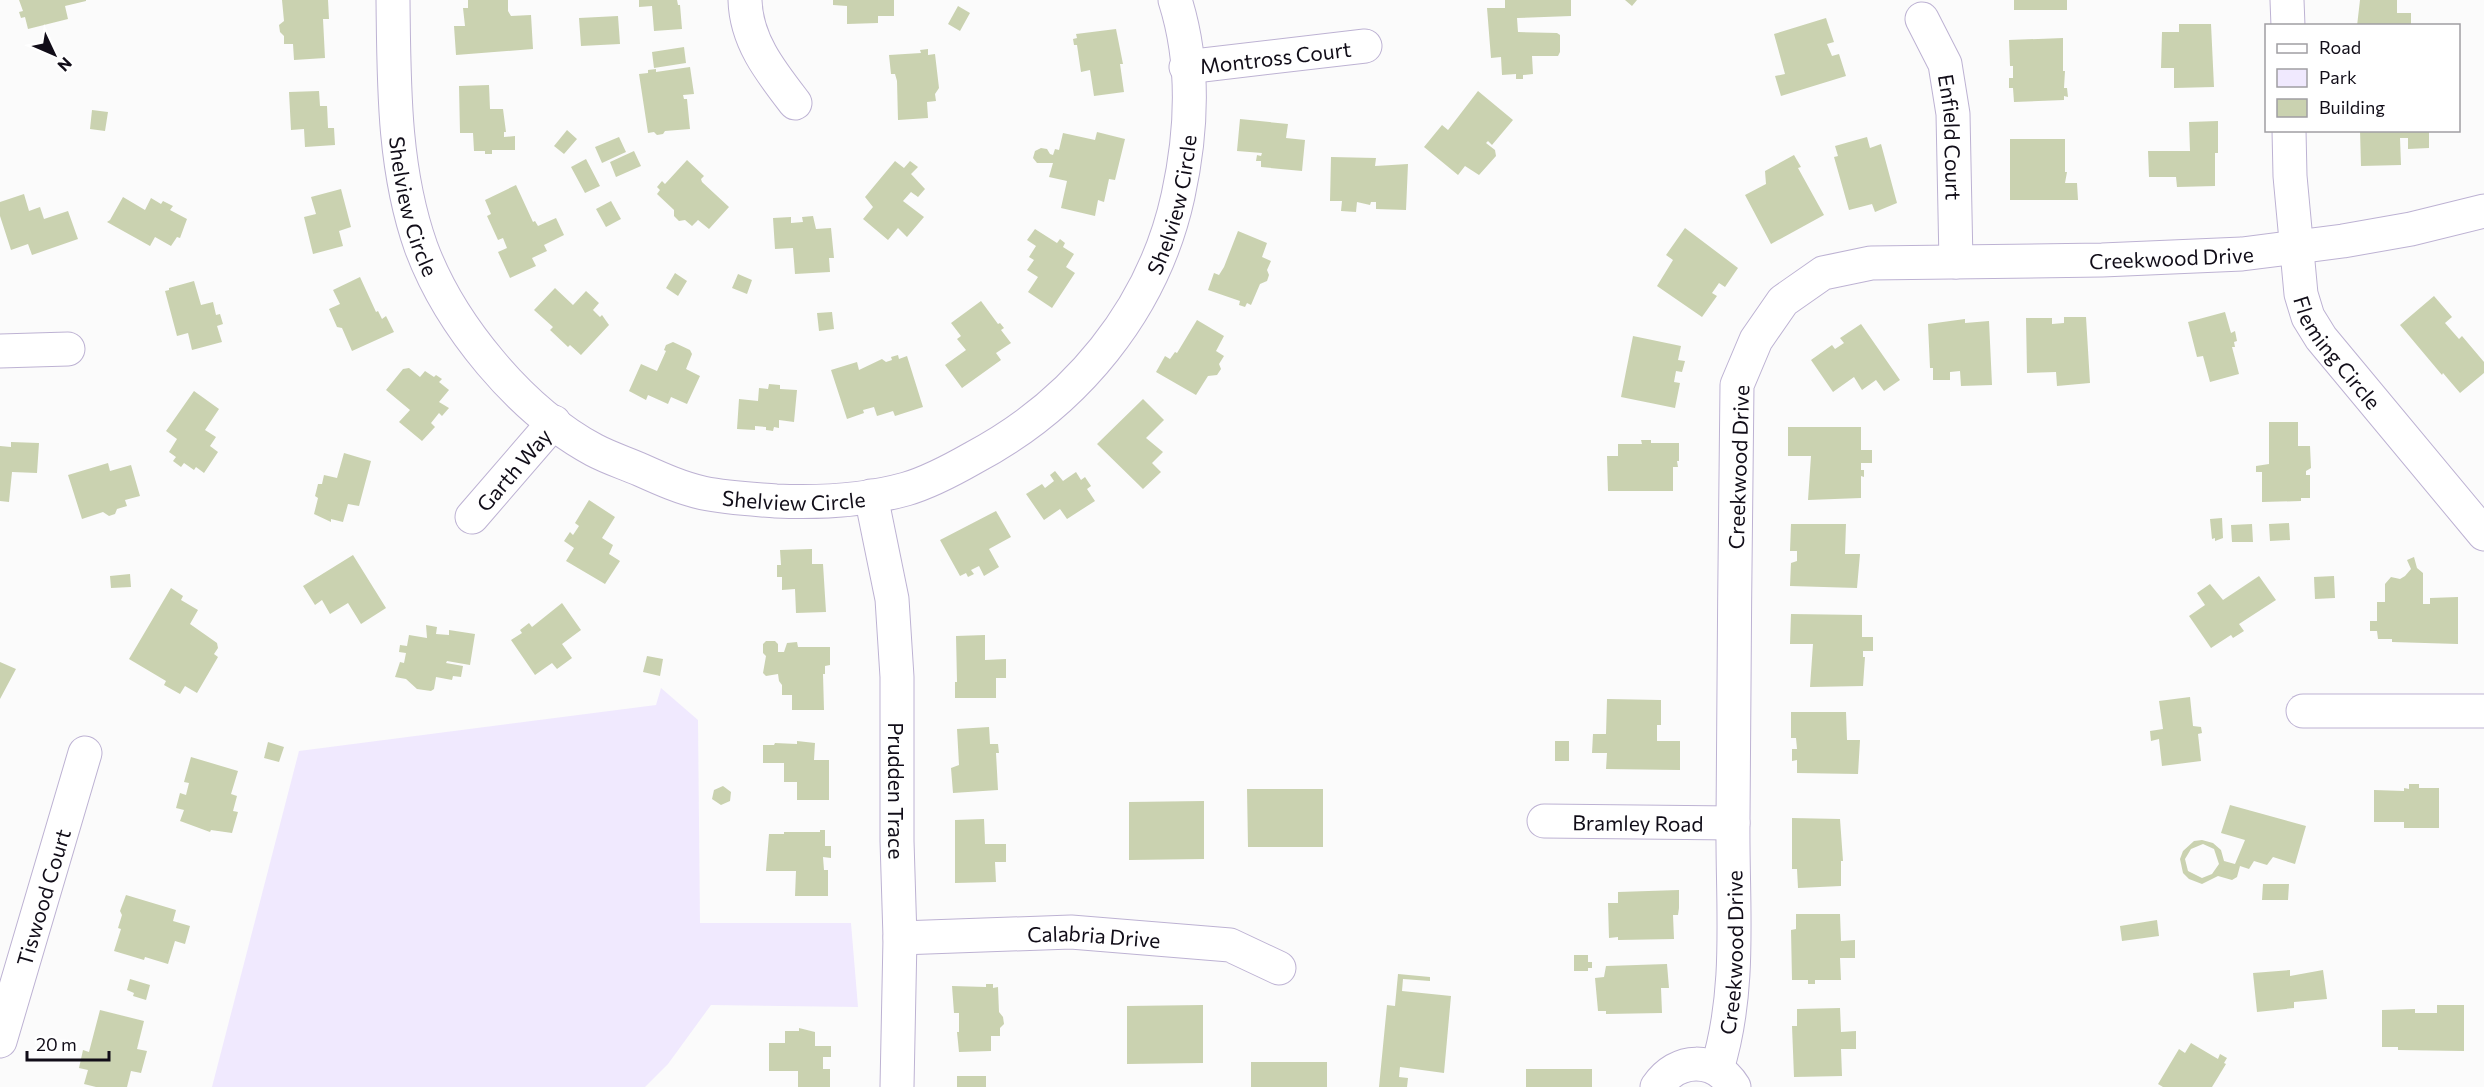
<svg xmlns="http://www.w3.org/2000/svg" width="2484" height="1087" font-family="Commissioner,sans-serif">
<rect width="100%" height="100%" fill="#fbfbfb"/>
<!-- green -->
<path fill="#f0e9fe" d="M661,688L698,720L700,923H851L858,1007L711,1005L668,1064L645,1087H212L299,751L656,705Z"/>
<!-- building -->
<path fill="#cad2b0" fill-rule="evenodd" d="M19,0H86V1L65,6L68,19L28,29L25,17L21,18L19,12L23,11Z
M282,0H328L329,19H323L325,58L294,60L293,44H284V36L280,32L279,25L284,21Z
M468,0H508V11L511,16L531,15L533,49L456,55L454,26H465L463,8H468Z
M639,0H677L678,5H680L682,29L654,31L652,6L639,7Z
M833,0H894V16H878V23L847,24V6L833,5Z
M1505,0H1571V16L1517,18L1518,32L1557,33L1560,35V52L1558,56H1532L1533,74L1523,75V79H1516V74L1502,75L1501,57L1491,58L1487,8H1505Z
M1625,0H1637L1632,6Z
M2014,0H2067V10H2014Z
M2360,0H2397V13H2411V26H2357Z
M958,6L970,13L960,31L948,24Z
M618,16L620,44L581,46L579,18Z
M1826,18L1834,42L1827,44L1832,56L1839,54L1846,76L1781,96L1775,76L1785,74L1774,34Z
M2179,24H2211L2214,87L2174,88V68H2161L2162,32H2179Z
M1116,29L1123,64H1120L1124,92L1094,96L1090,70L1081,72L1077,45H1074L1073,39L1077,38L1076,34Z
M2063,38V71H2065L2064,88H2067L2068,97L2064,96V100L2014,102L2013,88H2009V78H2013V66H2010L2009,40Z
M684,47L686,63L654,68L652,52Z
M928,49V55L935,54L939,88L935,94L936,101L927,102L928,118L898,120L897,81L895,74H891L889,55L921,53L920,50Z
M690,67L694,94L683,95L684,99H687L690,129L665,131L663,134L657,135L654,132L648,133L639,74L648,73V70L656,69V72Z
M489,85L490,109H503L506,132H504V137L515,136V150H492V154H485V151H474L473,133H460L459,86Z
M319,91L320,106H327L328,128H334L335,145L305,147L304,129L291,130L289,92Z
M1478,91L1513,120L1492,145L1488,141L1486,143L1495,150L1496,156L1479,175L1465,166L1458,175L1424,147L1442,125L1448,130Z
M92,110L108,112L105,131L90,129Z
M1240,119L1288,124L1286,138L1305,140L1302,171L1261,167V161H1256L1257,155L1261,156L1262,153L1237,151Z
M2218,121V153H2215V186L2177,187L2176,177H2149L2148,151H2190L2189,122Z
M567,130L577,139L564,154L554,146Z
M2360,130H2429V148L2408,149V138H2400L2401,165L2361,166Z
M1097,132L1125,139L1115,180L1109,179L1104,202L1098,200L1095,216L1061,208L1067,181L1049,177L1053,163H1037L1033,158L1035,151L1041,148L1047,149L1050,154L1053,155L1055,149L1059,150L1063,133L1095,140Z
M619,137L626,152L602,163L595,147Z
M1867,137L1870,148L1881,144L1897,203L1875,212L1872,204L1849,210L1834,157L1838,156L1835,146Z
M2010,139H2065V172H2067L2065,183H2077L2078,200H2010Z
M634,151L641,166L616,177L610,162Z
M1794,155L1801,167L1798,168L1824,215L1771,244L1745,195L1766,184L1765,171Z
M1331,157L1376,158L1375,166L1408,164L1406,210L1376,209V202H1371L1370,205L1357,202L1356,212L1341,211L1342,201H1330Z
M586,159L600,186L585,193L571,167Z
M687,160L704,176L701,179L702,182L729,207L709,229L698,220L692,226L685,220L679,221L674,216V210L657,194L660,190L657,187L662,181L665,184Z
M895,161L904,168L910,161L918,167L911,174L925,189L918,197L911,192L903,201L924,217L907,237L898,228L888,240L863,219L873,207L865,197Z
M516,185L533,222L535,221L538,226L556,218L564,235L544,245L547,251L532,258L536,266L510,278L498,252L507,248L503,238L498,240L487,216L491,214L485,200Z
M341,189L351,227L339,231L343,246L313,254L304,217L316,214L311,197Z
M24,194L29,211L40,207L44,219L68,211L78,239L32,255L28,244L11,250L0,216V202Z
M123,197L145,210L151,198L161,204L163,201L173,206L170,210L187,219L180,238L177,237L171,246L155,237L150,246L107,222L110,220Z
M611,201L621,219L606,227L596,209Z
M813,216L816,229L831,228L834,258H829L830,272L795,274L793,248L775,249L773,218L791,217V223L803,222L802,217Z
M1685,228L1738,268L1725,287L1719,283L1712,293L1717,296L1702,317L1657,286L1673,260L1666,255Z
M1035,229L1057,243L1060,239L1065,243L1063,247L1074,254L1066,267L1075,273L1052,308L1028,292L1038,277L1027,270L1034,260L1029,257L1036,246L1027,240Z
M1238,231L1267,243L1262,257L1271,261L1267,270L1269,275L1267,281L1260,284L1251,305L1247,303L1245,307L1239,305L1240,301L1208,290L1214,273L1219,275L1224,267Z
M675,273L687,281L678,296L666,288Z
M738,274L752,280L747,294L732,288Z
M360,277L376,312L378,311L382,319L386,316L394,332L352,351L342,328L337,327L329,309L340,304L333,290Z
M194,281L201,305L213,302L216,315L220,314L223,324L217,326L222,342L192,350L188,333L177,336L165,291L169,290V288Z
M555,288L573,305L586,291L599,303L593,310L600,317L602,315L609,325L581,355L570,345L568,347L550,330L553,327L534,310Z
M2434,296L2452,317L2445,323L2459,339L2462,336L2484,362V373L2460,393L2443,373L2442,375L2400,325Z
M981,301L998,324L1000,323L1004,328L1001,330L1011,343L996,353L1001,360L962,388L945,365L966,350L957,339L961,336L951,323Z
M832,312L834,329L819,331L817,313Z
M2225,312L2231,333L2235,331L2237,341L2234,342L2235,347H2232L2239,374L2210,382L2203,356L2197,357L2188,322Z
M2064,317H2086L2090,383L2057,386L2056,372L2027,373L2026,318H2052V324L2064,323Z
M1965,319V323L1989,321L1992,385L1961,386L1960,371L1950,372V380H1933V368H1930L1928,324Z
M1197,320L1224,336L1216,351L1224,356L1219,364L1221,369L1217,375L1208,376L1196,395L1156,372L1165,356L1170,359L1175,352L1177,353Z
M1861,324L1900,380L1884,391L1876,380L1862,390L1854,377L1833,392L1811,360L1832,345L1835,349L1844,343L1840,338Z
M1633,336L1681,346L1678,360L1685,361L1682,372L1676,371L1674,382L1680,383L1675,408L1621,397Z
M673,342L690,350L692,354L686,369L700,376L687,404L671,397L668,404L648,395L646,400L629,391L641,364L657,371L666,351L664,350L666,345Z
M898,355L899,359L907,356L923,407L895,416L893,411L877,416L874,407L863,410L864,413L847,419L831,370L857,362L859,370L882,359L886,362L892,360L891,357Z
M409,368L420,377L425,371L434,377L436,375L442,379L439,382L449,390L439,402L449,408L442,416L439,413L431,423L435,427L422,441L399,422L410,410L386,390L403,369Z
M769,384L780,385V389L797,390L794,422L779,420V428L774,427L773,431L766,430V427L755,426V430L737,429L739,399L758,401L759,388L768,389Z
M194,391L219,409L205,430L216,437L210,446L218,452L204,473L196,467L194,470L184,463L181,467L173,461L176,457L169,452L177,439L166,431Z
M1143,399L1164,420L1146,438L1163,452L1152,463L1161,472L1143,489L1097,444Z
M2269,422H2298V446H2310L2311,468L2306,471V475H2310V498H2301V501L2262,502V472H2256V466L2269,464Z
M1788,427H1861V450H1872V463H1861V470H1864V477L1861,476V498L1808,500L1811,456H1788Z
M1641,440H1651V443H1679V461H1677L1678,467H1673V491H1608L1607,456H1618V444H1642Z
M11,442L39,443L37,473L12,472L9,502L0,501V446L11,447Z
M344,453L371,461L359,506L348,504L343,522L331,519V522L314,514L318,498L315,496L318,484H322L324,475L337,478Z
M108,463L110,471L131,465L140,496L125,500L127,506L117,509L115,514L109,516L103,512L82,519L68,475Z
M1055,471L1063,481L1076,472L1081,480L1085,477L1091,486L1087,489L1095,501L1067,519L1060,509L1044,520L1026,494L1042,484L1045,488L1054,481L1050,475Z
M589,500L615,517L602,538L613,545L609,554L620,561L605,584L566,561L574,548L564,541L570,532L573,535L579,526L575,523Z
M996,511L1011,537L989,549L999,567L984,576L979,566L971,570L974,574L968,577L966,573L960,576L940,540Z
M2222,518L2223,538L2215,541V538L2212,539L2210,519Z
M2289,523L2290,540L2270,541L2269,524Z
M1791,524H1846L1845,554H1860L1857,588L1790,586L1791,563L1797,561V551H1790Z
M2252,524L2253,542H2232L2231,525Z
M812,549V564H823L826,612L796,613L795,589L782,590V577H777V565H781L780,550Z
M353,555L386,608L361,624L348,603L330,614L322,600L315,605L303,586Z
M2414,557L2417,568L2423,573V604H2430V598L2458,597V644L2392,642V639H2378L2377,631H2370V621H2377V602H2385V584L2391,577L2400,579L2405,576L2411,569L2407,560Z
M130,574L131,587L111,588L110,576Z
M2259,576L2276,600L2239,624L2244,631L2233,638L2231,635L2211,648L2189,616L2205,605L2197,593L2210,584L2223,600Z
M2334,576L2335,598L2315,599L2314,577Z
M171,588L183,596L181,600L198,610L190,624L217,643L218,648L214,654L218,657L197,693L185,686L180,694L164,685L166,681L129,659Z
M562,603L581,630L562,644L572,658L557,669L552,663L535,675L511,640L522,633L520,630L529,623L532,627Z
M1791,614L1862,615V637H1873V651H1863V657H1865L1863,686L1810,687L1813,644H1790Z
M426,625L437,627L436,634L449,635V630L475,634L470,665L447,661L446,663L463,666L461,677L453,676L452,680L436,677L434,689L431,691L417,689L406,679L395,677L400,662L404,663L406,653L399,652L400,645L407,646L409,635L427,638Z
M985,635V660L1006,659V678H996V698H955V682H957L956,636Z
M766,641H775L778,644V652H784L787,643L797,642L798,647H830V665L825,666V674H823L824,710H792V695H782V685L779,681L778,674L766,676L763,673L766,656L763,653V644Z
M647,656L663,659L660,676L643,672Z
M0,662L16,669L0,699Z
M2190,697L2193,726L2201,727L2202,733L2198,734L2201,761L2162,766L2159,739L2151,741L2150,731L2163,729L2159,701Z
M1607,699L1661,700V725H1657V741H1680V770L1606,769L1607,753H1592L1593,734H1606Z
M1791,712H1846L1847,740H1860L1858,774L1797,773V760L1792,761V749H1797L1796,738H1791Z
M989,727L990,744H998L999,753H996L998,790L953,793L951,768L959,765L957,729Z
M797,741L815,743L814,760H829V800H797V782H784V763H763V745H774L775,743L797,744Z
M1555,741H1569V761H1555Z
M268,742L284,747L279,762L264,758Z
M191,757L238,771L231,794L237,796L233,811L238,812L232,833L211,830L210,832L180,821L184,810L176,808L180,793L186,795L189,783L184,782Z
M2409,784H2419V788H2439V828H2404V822H2374V790L2404,791V788L2409,789Z
M723,786L731,792L730,801L721,805L712,799L714,790Z
M1247,789H1323V847H1248Z
M1204,801V859L1129,860V802Z
M2230,805L2306,826L2295,864L2273,857L2267,865L2254,861L2249,869L2240,866L2237,877L2232,880L2218,876L2202,884L2189,879L2183,873L2180,859L2183,851L2194,841L2202,840L2213,843L2221,850L2224,861L2235,864L2245,840L2221,833ZM2203,844L2214,849L2219,864L2212,874L2202,878L2188,871L2185,859L2191,849Z
M1792,818L1840,819L1843,861H1841V886L1798,888L1797,869H1792Z
M984,819L985,844H1006V862H995L996,882L955,883V820Z
M820,830H825V846H831V858L823,857L824,870H828V896H795L796,871H766L769,834H784V832H820Z
M2263,884H2289L2288,900H2262Z
M1679,890V908L1678,915H1673L1674,939L1618,940V937L1609,938L1608,903H1618V892Z
M126,895L176,910L173,921L190,926L185,944L175,941L168,964L145,957L144,960L114,951L121,929L118,928L122,915L120,911Z
M1796,914H1840L1841,941L1855,940V958H1840L1841,980H1815V984H1808V980H1792L1791,930L1796,929Z
M2157,920L2159,936L2122,941L2120,926Z
M1574,955H1588V962H1592V968H1588V971H1574Z
M1667,964L1669,988H1661L1662,1013L1606,1014V1011H1598L1595,978L1604,977L1606,966Z
M2290,970V976L2323,970L2327,999L2294,1002V1008L2257,1012L2253,973Z
M1398,974L1430,977V981L1403,979L1402,991L1451,996L1444,1073L1400,1067L1399,1077L1408,1078L1407,1087H1379L1387,1005L1395,1006Z
M130,979L150,985L146,1000L133,996L134,993L127,990Z
M986,984H993V988L998,987L999,1012L1003,1017L1004,1024L1000,1028V1036H991V1051L959,1052L957,1032H959V1013H954L952,986L986,987Z
M1203,1005V1063L1127,1064V1006Z
M2437,1005H2464V1051L2398,1050V1047H2382V1010L2415,1009V1013H2437Z
M1840,1008L1841,1032L1856,1031V1049H1841L1842,1076L1794,1077L1792,1026H1797V1009Z
M100,1010L144,1021L137,1049L147,1051L141,1073L131,1071L127,1087H96L84,1084L88,1070L79,1068L83,1050L89,1052Z
M799,1028L815,1032V1046H831V1057H823V1069H830V1087H798V1071H769V1043H785V1031H799Z
M2191,1043L2218,1059L2220,1054L2227,1058L2224,1063L2226,1064L2212,1087H2163L2158,1084L2179,1049L2185,1053Z
M1251,1062H1327V1087H1251Z
M1526,1069H1592V1087H1526Z
M957,1076H986V1087H957Z"/>
<g fill="none" stroke-linecap="round" stroke-linejoin="round">
<!-- minor casing -->
<g stroke="#bdb2d3" stroke-width="35">
<g id="minor">
<path id="s1" d="M393,0C394,82 393,168 421,247C450,325 520,410 594,450C609,458 625,463 641,470C661,479 681,488 703,493C727,498 751,499 776,501C820,503 863,501 906,489C930,482 952,470 973,458C1075,404 1153,310 1178,196C1192,132 1195,63 1175,0"/>
<path d="M745,0C746,41 771,72 795,103"/>
<path d="M2287,0L2288,26"/>
<path id="s2" d="M1922,19L1945,64L1953,114L1956,262"/>
<path id="s3" d="M1186,67L1365,46"/>
<path id="s4" d="M2289,130L2290,176L2301,294L2308,317L2321,338L2484,534"/>
<path d="M0,351L68,349"/>
<path id="s5" d="M871,496L892,599L897,677V841L900,938L897,1087"/>
<path id="s6" d="M472,517L554,422"/>
<path d="M2303,711H2484"/>
<path id="s7" d="M1544,821L1733,823"/>
<path id="s8" d="M900,938L1071,932L1230,945L1279,968"/>
<path id="s9" d="M0,1041L85,753"/>
<path id="s10" d="M1717,1069C1742,988 1732,904 1733,821C1734,676 1735,530 1737,385L1756,340L1783,301L1823,273L1871,263L2102,260L2242,254L2343,241L2411,229L2484,211"/>
<path d="M1657,1087C1677,1057 1715,1056 1734,1087"/>
</g>
</g>
<!-- minor -->
<use href="#minor" stroke="#fff" stroke-width="33"/>
</g>
<g text-anchor="middle" dominant-baseline="central" stroke-width="4.5" stroke-linejoin="round" paint-order="stroke">
<!-- street labels -->
<g font-size="21" fill="#110d18" stroke="#fff">
<text stroke="none"><textPath href="#s3" startOffset="90">Montross Court</textPath></text>
<text stroke="none"><textPath href="#s2" startOffset="124">Enfield Court</textPath></text>
<text stroke="none"><textPath href="#s1" startOffset="1251">Shelview Circle</textPath></text>
<text stroke="none"><textPath href="#s1" startOffset="208">Shelview Circle</textPath></text>
<text stroke="none"><textPath href="#s10" startOffset="1180">Creekwood Drive</textPath></text>
<text stroke="none"><textPath href="#s4" startOffset="234">Fleming Circle</textPath></text>
<text transform="translate(1738 467) rotate(-88)">Creekwood Drive</text>
<text stroke="none"><textPath href="#s6" startOffset="63">Garth Way</textPath></text>
<text stroke="none"><textPath href="#s1" startOffset="730">Shelview Circle</textPath></text>
<text stroke="none"><textPath href="#s5" startOffset="297">Prudden Trace</textPath></text>
<text stroke="none"><textPath href="#s7" startOffset="94">Bramley Road</textPath></text>
<text stroke="none"><textPath href="#s9" startOffset="150">Tiswood Court</textPath></text>
<text stroke="none"><textPath href="#s8" startOffset="194">Calabria Drive</textPath></text>
<text stroke="none"><textPath href="#s10" startOffset="118">Creekwood Drive</textPath></text>
</g>
</g>
<!-- legend -->
<rect x="2265" y="24" width="195" height="108" fill="#ffffff" stroke="#a09ea3" stroke-width="1.5"/>
<rect x="2277" y="44" width="30" height="9" fill="#ffffff" stroke="#a09ea3" stroke-width="1.5"/>
<text x="2319" y="54" font-size="18" fill="#110d18">Road</text>
<rect x="2277" y="69" width="30" height="18" fill="#f0e9fe" stroke="#a09ea3" stroke-width="1.5"/>
<text x="2319" y="84" font-size="18" fill="#110d18">Park</text>
<rect x="2277" y="99" width="30" height="18" fill="#cad2b0" stroke="#a09ea3" stroke-width="1.5"/>
<text x="2319" y="114" font-size="18" fill="#110d18">Building</text>
<!-- north arrow -->
<g transform="translate(54 54) rotate(134)" stroke="#ffffff" stroke-width="4.5" paint-order="stroke">
<path d="M0-4.5L10 22L0 15L-10 22Z" fill="#110d18"/>
<text y="-9" font-size="16" font-weight="bold" text-anchor="middle" fill="#110d18">N</text>
</g>
<!-- scale -->
<path d="M27 1051v9h82v-9" fill="none" stroke="#110d18" stroke-width="3"/>
<text x="36" y="1051" font-size="18" fill="#110d18" stroke="#ffffff" stroke-width="4.5" paint-order="stroke">20 m</text>
</svg>
